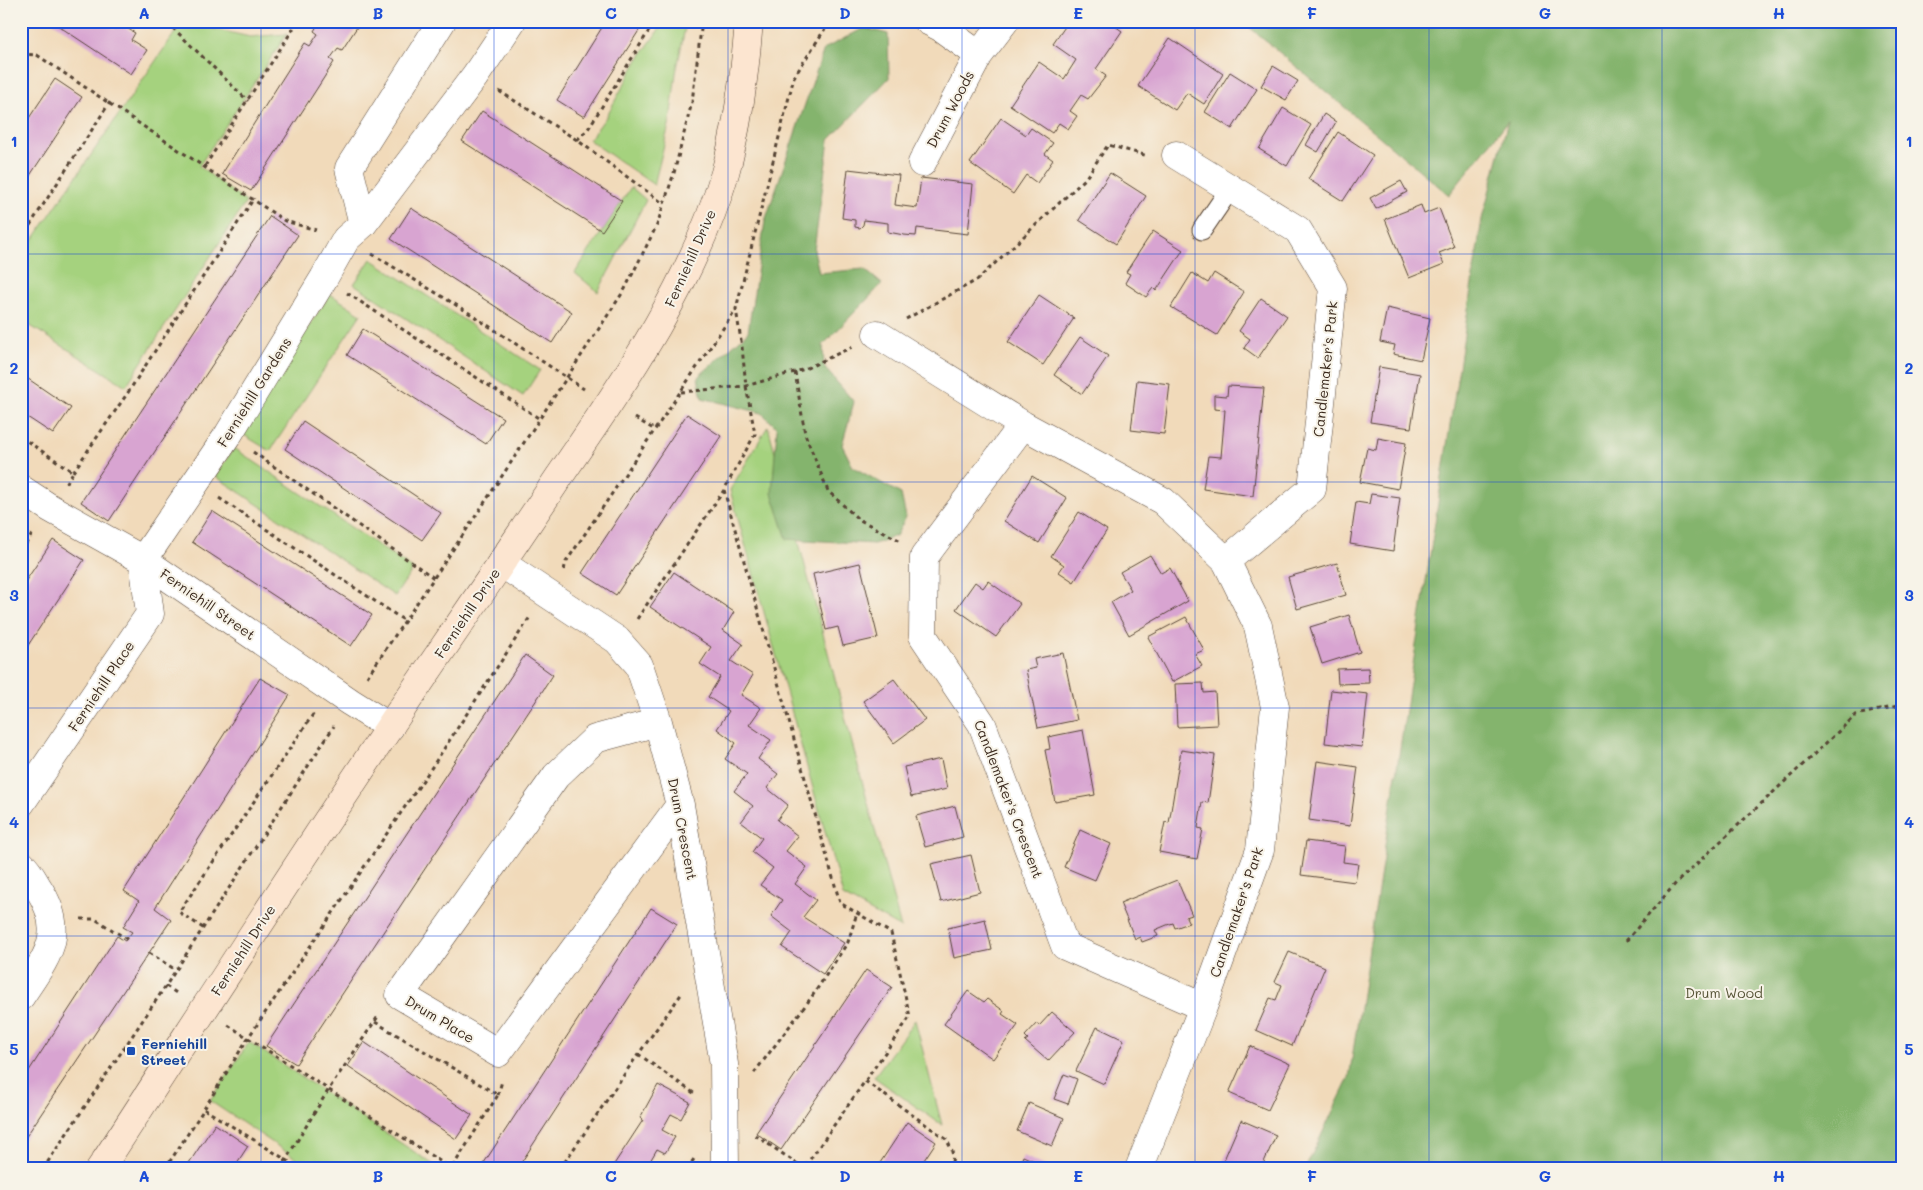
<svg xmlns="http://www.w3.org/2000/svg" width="1923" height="1190" font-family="Mali,sans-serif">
<rect width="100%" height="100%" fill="#f7f3e8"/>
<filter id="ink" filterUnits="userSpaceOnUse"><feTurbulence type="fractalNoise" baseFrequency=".02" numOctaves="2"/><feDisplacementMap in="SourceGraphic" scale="10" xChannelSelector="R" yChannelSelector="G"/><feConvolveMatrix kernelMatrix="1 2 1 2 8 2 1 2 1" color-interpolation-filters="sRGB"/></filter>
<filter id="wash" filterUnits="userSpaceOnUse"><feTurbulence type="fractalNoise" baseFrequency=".0096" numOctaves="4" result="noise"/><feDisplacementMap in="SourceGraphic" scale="20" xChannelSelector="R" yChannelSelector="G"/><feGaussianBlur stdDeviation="1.12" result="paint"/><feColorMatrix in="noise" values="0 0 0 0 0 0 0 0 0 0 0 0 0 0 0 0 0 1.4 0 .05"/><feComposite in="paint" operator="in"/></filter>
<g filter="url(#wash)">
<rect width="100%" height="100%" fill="#f1daba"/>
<!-- green -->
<path fill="#a5d27e" stroke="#707e4e" d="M183,21H192L210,28L250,37L287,34L199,166L246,202L126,386L21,320V257Z
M665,21H684L685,28L676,73L670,121L654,185L589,140L606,117L637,61Z
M631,187L646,200L598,292L575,273Z
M371,259L540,370L523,396L354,284Z
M330,294L361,314L270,451L239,432Z
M768,426L901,928L843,896L730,490Z
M234,448L413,569L395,596L215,476Z
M915,1020L942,1125L874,1077Z
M249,1042L440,1169H312L210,1101Z"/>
<!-- forest -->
<path fill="#84b46d" stroke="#606f46" d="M1242,21H1902V1169H1305L1349,1078L1482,219L1508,121L1449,195Z
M864,28L888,34L889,78L829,140L814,250L819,273L864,269L882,284L823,345L824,367L854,402L842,445L853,467L901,494L906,517L896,536L874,544L787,539L772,493L777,428L762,413L702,398L698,377L748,332L765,221L824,49Z"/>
<g id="blocks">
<!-- building -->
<path fill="#d8a4d1" d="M51,21H103L115,29L118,23L135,33L131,40L147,50L131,74Z
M320,21H361L342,50L338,48L330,59L334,62L251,191L222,174L305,43L310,46L318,34L314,31Z
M606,21H645L584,117L557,100Z
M1069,21H1108L1122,31L1096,69L1106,76L1088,99L1081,95L1070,111L1077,116L1068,129L1059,123L1052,133L1010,105L1039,62L1064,79L1076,60L1053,44Z
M1170,38L1223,74L1204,104L1187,93L1175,110L1138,86Z
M1273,66L1298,81L1286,100L1261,86Z
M1230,72L1257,89L1232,129L1205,112Z
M55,79L82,97L21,189V130Z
M1283,108L1311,125L1287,166L1259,149Z
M482,111L622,201L602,231L462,141Z
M1324,114L1336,122L1318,152L1306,145Z
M1001,118L1026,135L1031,128L1053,143L1045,154L1053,160L1037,183L1026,175L1013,194L970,163Z
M1338,132L1373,155L1343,201L1308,179Z
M848,169L899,175L895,205L917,208L921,178L973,184L968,234L917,228L916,236L904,235L888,232V223L864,220L863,225L860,228L855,227V220L842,218Z
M1110,173L1146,196L1116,244L1079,220Z
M1401,181L1407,192L1376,209L1370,198Z
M1421,205L1424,214L1439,208L1454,247L1439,253L1444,264L1409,278L1385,219Z
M411,208L572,312L552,343L391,239Z
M270,216L298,235L109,521L81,502Z
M1153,231L1183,250L1156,291L1153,288L1146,297L1125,283L1130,274L1126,272Z
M1192,273L1208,283L1214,273L1244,292L1217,335L1171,307Z
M1039,295L1074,318L1043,365L1008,342Z
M1261,298L1287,316L1258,358L1244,348L1250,339L1239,331Z
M1387,308L1430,318L1421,360L1393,354L1395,345L1380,342Z
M363,329L503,418L486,444L347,355Z
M1080,337L1108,356L1082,394L1054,375Z
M1379,367L1420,374L1411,428L1370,422Z
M21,374L71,408L53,434L21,413Z
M1137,380L1170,384L1164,434L1131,430Z
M1228,386L1264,388L1253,496L1203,489L1208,456L1221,457L1225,410L1214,409V395L1227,396Z
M687,414L721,436L616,595L582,573Z
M303,421L441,513L422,540L285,449Z
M1378,438L1406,443L1398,489L1360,482L1367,448L1376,450Z
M1032,476L1067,498L1039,543L1004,521Z
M1371,494L1400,498L1393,551L1350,544L1356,502L1369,504Z
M212,511L372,615L351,646L192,542Z
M1079,512L1107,530L1074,582L1059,572L1064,565L1051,556Z
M53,540L84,560L21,656V588Z
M1150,555L1161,573L1170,568L1188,601L1129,635L1111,602L1131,590L1120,572Z
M860,563L878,638L843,646L838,627L826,630L813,574Z
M1337,563L1346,595L1297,609L1288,577Z
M674,572L734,612L723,630L743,644L731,661L753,675L741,695L761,708L749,725L771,740L758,759L778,774L767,788L788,805L777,820L798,836L786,851L807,867L795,884L816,900L803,917L844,943L823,974L782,947L792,932L771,916L782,900L760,885L773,868L752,852L762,838L741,822L753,806L734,791L747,774L725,759L736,743L717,729L729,711L708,697L720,677L700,664L711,647L650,607Z
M988,581L1020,604L996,637L956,609L975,582L983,588Z
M1349,615L1360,652L1322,664L1310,627Z
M1186,617L1204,650L1195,654L1202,666L1172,682L1148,637Z
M1063,653L1077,720L1038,728L1026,670L1036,668L1034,659Z
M525,655L553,675L296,1064L266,1046Z
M1368,668L1369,683L1338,684L1337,669Z
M260,678L290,695L155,908L171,920L21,1144V1083L117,936L125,941L132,932L123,927L139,901L124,891Z
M894,679L925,720L894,743L863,701Z
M1203,683L1204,693L1215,692L1217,725L1177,727L1175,684Z
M1331,690L1368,694L1362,747L1325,743Z
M1083,730L1095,795L1055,802L1045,750L1050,749L1048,737Z
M1181,750L1215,755L1208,803L1202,802L1198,828L1203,829L1197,859L1159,852L1165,822L1169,823Z
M941,759L947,789L911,797L904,767Z
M1317,761L1358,767L1350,826L1309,820Z
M955,806L963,837L925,847L916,816Z
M1080,830L1111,844L1095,880L1064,867Z
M1306,841L1345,846L1343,862L1358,864L1355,882L1301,875Z
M971,855L980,892L941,902L931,864Z
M1177,880L1192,915L1186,917L1189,923L1175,928L1173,923L1167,925L1155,930L1158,936L1142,942L1140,937L1135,939L1120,903Z
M651,908L677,924L517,1169H480Z
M985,919L992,950L954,958L948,928Z
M1289,952L1325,967L1292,1046L1256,1030L1270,998L1276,1000L1282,985L1275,982Z
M866,970L892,987L781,1150L756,1133Z
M968,991L984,1002L987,999L1004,1011L1002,1014L1018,1025L993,1059L944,1024Z
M1052,1012L1075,1032L1048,1061L1025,1041L1028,1039L1025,1036L1037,1023L1039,1026Z
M1097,1027L1124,1040L1104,1084L1076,1071Z
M364,1042L472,1115L456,1139L348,1066Z
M1250,1046L1290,1064L1268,1110L1229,1093Z
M1064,1074L1077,1079L1068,1104L1054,1099Z
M658,1085L690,1102L681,1119L671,1114L662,1130L675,1137L665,1153L657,1149L649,1163L658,1169H611L643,1120L640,1118Z
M1029,1103L1064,1118L1052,1146L1017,1131Z
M1241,1120L1276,1135L1261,1169H1220Z
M907,1122L936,1142L918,1169H876Z
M215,1124L248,1146L235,1166L233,1169H185Z
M1023,1156L1052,1169H1018Z"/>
</g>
</g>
<g filter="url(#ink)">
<use href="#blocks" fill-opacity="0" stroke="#564435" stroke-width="1"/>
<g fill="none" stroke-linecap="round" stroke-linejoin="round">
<!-- lane casing -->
<g stroke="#564435" stroke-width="21">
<path id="lane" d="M1202,230L1230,189"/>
</g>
<!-- street casing -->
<g stroke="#564435" stroke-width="29">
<path id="street" d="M928,21L940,27L979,55
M1176,155L1298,230L1333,288L1312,489L1226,561
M922,163L979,55L1005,21
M363,224L475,76L512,21
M877,334L1023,425L1163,501L1226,561L1258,626L1275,707L1260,850L1203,1007L1139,1169
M1023,425L924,557L923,636L982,724L1065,946L1203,1007
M21,489L50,508L143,560L350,702L390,727
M501,563L617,640L639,665L658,722L680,805L724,1064L725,1169
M658,722L595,739L556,776L400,995L498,1053L680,805
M21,803L150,614L143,560L228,435L324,278L346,239L363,224L349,168L442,21
M21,864C28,870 33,879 37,886C68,933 48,955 21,996"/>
</g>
<!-- secondary casing -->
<g stroke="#564435" stroke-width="29">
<path id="secondary" d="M100,1169C200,1016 299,861 401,710C454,632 507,555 559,477C624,382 692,285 725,173C739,123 745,72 749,21"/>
</g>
<!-- path -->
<path stroke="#564435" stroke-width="3" stroke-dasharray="4 4" stroke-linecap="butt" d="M174,21L171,26L248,101
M21,54L37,55L285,221L316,230
M499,91L577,140L664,204
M577,140L588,129L655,21
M205,166L295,26L289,21
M21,239L110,102
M372,254L466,311L584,389
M347,293L540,419
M906,319L977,280L1085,179L1108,145L1148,156
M795,372L805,434L828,491L858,519L901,541
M681,392L746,386L805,369L852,347
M635,418L655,430
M21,437L73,472L66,484
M253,452L434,578
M73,472L129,391L254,198
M724,490L840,903L891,933L910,1017L804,1168
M219,498L405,621
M21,551L33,533
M564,570L566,562L736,309
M637,619L724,490L755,434L746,386L742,347L736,309L794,77L830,21
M367,677L479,511L625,289L657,225L674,173L692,102L702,21
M81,919H95L127,939
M203,928L179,912L314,713
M1626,941L1676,883L1856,715L1902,705
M149,953L176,970
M166,986L178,994
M375,1022L498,1095L452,1168
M228,1025L452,1169
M638,1054L695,1094
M754,1073L811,998L848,942L857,913
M865,1081L946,1139C952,1150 956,1156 949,1169
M498,1095L502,1081
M204,1109L301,1169
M755,1135L805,1169
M43,1169L163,990L334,726
M165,1169L204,1109L248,1038L434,764L530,617
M280,1169L329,1089L379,1015
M560,1169L630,1066L682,993
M687,1169L694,1159"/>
<!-- lane -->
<use href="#lane" stroke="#fff" stroke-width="19"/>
<!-- street -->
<use href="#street" stroke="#fff" stroke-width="28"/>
<!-- secondary -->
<use href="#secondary" stroke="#fce5d0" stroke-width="28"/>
</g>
</g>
<!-- grid -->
<path fill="none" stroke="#1d4ed8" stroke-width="1" stroke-opacity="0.55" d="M261,21V1169M494,21V1169M728,21V1169M962,21V1169M1195,21V1169M1429,21V1169M1662,21V1169M21,254H1902M21,482H1902M21,708H1902M21,936H1902"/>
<!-- markers -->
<rect fill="#1a4fb4" stroke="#f7f3e8" stroke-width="2" x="126" y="1046" width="10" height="10" rx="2.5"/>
<g text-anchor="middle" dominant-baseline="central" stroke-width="4" stroke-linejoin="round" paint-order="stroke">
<!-- street labels -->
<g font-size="14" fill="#3b2a1e" stroke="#f7f3e8">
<text transform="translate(950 109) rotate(-62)">Drum Woods</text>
<text transform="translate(690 258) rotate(-66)">Ferniehill Drive</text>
<text transform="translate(1325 369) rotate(-84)">Candlemaker's Park</text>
<text transform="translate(254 392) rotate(-58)">Ferniehill Gardens</text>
<text transform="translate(208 604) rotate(35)">Ferniehill Street</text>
<text transform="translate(467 613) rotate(-56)">Ferniehill Drive</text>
<text transform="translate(101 686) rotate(-56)">Ferniehill Place</text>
<text transform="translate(1009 799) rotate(69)">Candlemaker's Crescent</text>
<text transform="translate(683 829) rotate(79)">Drum Crescent</text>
<text transform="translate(1236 912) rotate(-71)">Candlemaker's Park</text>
<text transform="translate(243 950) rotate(-57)">Ferniehill Drive</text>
<text transform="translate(440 1019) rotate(31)">Drum Place</text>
</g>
<!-- park labels -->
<g font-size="14" fill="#565436" stroke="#f7f3e8">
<text x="1724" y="992">Drum Wood</text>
</g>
<!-- transit labels -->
<g font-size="14" font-weight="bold" fill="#164399" stroke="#f7f3e8" text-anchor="start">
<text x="141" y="1043">Ferniehill<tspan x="141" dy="16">Street</tspan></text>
</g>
</g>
<!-- margin -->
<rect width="1923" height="1190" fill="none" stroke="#f7f3e8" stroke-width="55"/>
<rect x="28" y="28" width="1868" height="1134" fill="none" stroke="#1d4ed8" stroke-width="2"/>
<g font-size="16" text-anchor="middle" font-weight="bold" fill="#1d4ed8">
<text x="144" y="19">A</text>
<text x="378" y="19">B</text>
<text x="611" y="19">C</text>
<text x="845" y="19">D</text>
<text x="1078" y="19">E</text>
<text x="1312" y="19">F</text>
<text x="1545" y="19">G</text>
<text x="1779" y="19">H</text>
<text x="14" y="147">1</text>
<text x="1909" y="147">1</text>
<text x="14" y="374">2</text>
<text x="1909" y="374">2</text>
<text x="14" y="601">3</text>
<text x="1909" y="601">3</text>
<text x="14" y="828">4</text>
<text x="1909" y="828">4</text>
<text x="14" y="1055">5</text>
<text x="1909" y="1055">5</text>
<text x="144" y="1182">A</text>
<text x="378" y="1182">B</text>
<text x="611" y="1182">C</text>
<text x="845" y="1182">D</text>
<text x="1078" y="1182">E</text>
<text x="1312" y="1182">F</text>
<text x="1545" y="1182">G</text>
<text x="1779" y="1182">H</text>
</g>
</svg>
